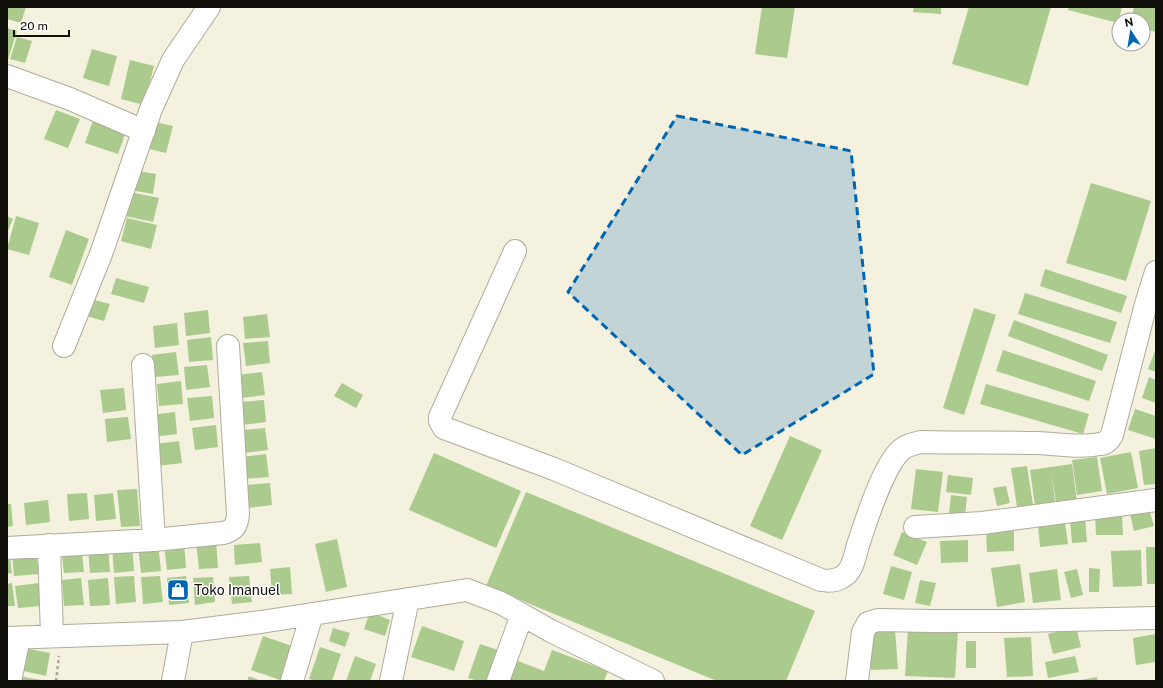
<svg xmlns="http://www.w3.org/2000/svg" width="1163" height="688" font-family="'Public Sans',sans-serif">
<rect width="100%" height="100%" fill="#f4f1df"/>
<!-- building -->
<path fill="#abca8d" d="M7,7H26L21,23L7,19Z
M762,7H795L787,58L755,54Z
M914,7H941V14L913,12Z
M969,7H1051L1028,86L952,64Z
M1069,7H1122L1118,23L1068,10Z
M1134,7H1156V32L1143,29V20H1131Z
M7,28L17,31L7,63Z
M17,37L32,41L25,63L10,59Z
M92,49L117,56L109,86L83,78Z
M130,60L154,66L144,105L121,99Z
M56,110L80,119L68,148L44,139Z
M95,115L128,126L118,154L85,143Z
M151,121L173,126L166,153L145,148Z
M133,170L156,174L153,194L130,190Z
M1091,183L1151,201L1126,281L1066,263Z
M130,192L159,198L153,222L125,216Z
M7,216L13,219L7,233Z
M16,216L39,223L29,255L7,249Z
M127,218L157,225L151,249L121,241Z
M66,230L89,239L72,285L49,277Z
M1045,269L1127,296L1121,313L1040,286Z
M116,278L149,287L144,303L111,294Z
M1025,293L1117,322L1110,343L1018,314Z
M91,299L110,304L104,321L86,316Z
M974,308L996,315L964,415L943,408Z
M208,310L210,333L186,336L184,313Z
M267,314L270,337L245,339L243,317Z
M1014,320L1108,355L1102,371L1008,336Z
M177,323L179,345L155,348L153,326Z
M211,337L213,360L189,362L187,340Z
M268,341L270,363L246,366L243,343Z
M1003,350L1096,381L1089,401L996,371Z
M1155,351H1156V372L1148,369Z
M176,352L179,375L155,377L152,355Z
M207,365L210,387L186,390L184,367Z
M262,372L265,395L241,398L238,375Z
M1149,377L1156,380V403L1142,398Z
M181,381L183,404L159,406L157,384Z
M342,383L363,395L356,408L334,396Z
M986,384L1089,414L1083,434L980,404Z
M124,388L126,410L103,413L100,390Z
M212,396L214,418L190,421L187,398Z
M264,400L266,422L242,425L240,402Z
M1135,409L1156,416V439L1128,430Z
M175,412L177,434L153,437L151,415Z
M128,417L131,439L107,442L105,419Z
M216,425L218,447L195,450L192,428Z
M265,428L268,450L244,453L242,430Z
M790,436L822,450L782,540L750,526Z
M179,441L182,463L157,466L155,444Z
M1156,448V484L1144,485L1139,451Z
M1131,452L1138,488L1107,494L1100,458Z
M434,453L521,491L496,548L409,510Z
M266,454L269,477L244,479L242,457Z
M1097,457L1102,491L1077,495L1072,460Z
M1072,464L1077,501L1056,504L1051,467Z
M1027,466L1033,505L1017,507L1011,468Z
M1051,467L1055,503L1035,506L1030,470Z
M916,469L943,472L938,512L911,509Z
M948,475L973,478L971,495L946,492Z
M270,483L272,505L248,508L246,485Z
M1006,486L1010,503L997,506L993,488Z
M137,489L140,526L121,527L117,490Z
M526,492L815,611L786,681H717L486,586Z
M87,493L89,519L69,521L67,494Z
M113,493L116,519L96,521L94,495Z
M951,495L967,497L965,516L949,514Z
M48,500L50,522L26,525L24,503Z
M7,504H11L13,526L7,527Z
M1149,509L1154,526L1134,531L1130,514Z
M1122,512L1123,535H1096L1095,513Z
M1085,518L1087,542L1072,543L1070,520Z
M1065,522L1068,544L1040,547L1038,525Z
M1014,528V551L987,552L986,529Z
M902,532L927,542L917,565L893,555Z
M337,539L347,587L326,592L315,544Z
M968,540V562L941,563L940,541Z
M216,541L218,568L199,569L196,543Z
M184,542L186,568L167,570L164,544Z
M260,543L262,562L235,565L234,545Z
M158,544L161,571L141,573L138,546Z
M81,545L84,572L64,573L61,547Z
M108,545L110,572L90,573L88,547Z
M132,545L134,571L114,573L112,546Z
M1146,547H1156V584H1147Z
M1141,550L1142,586L1113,587L1111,551Z
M7,551H9L12,573L7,574Z
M36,551L39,574L14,576L12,554Z
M1020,564L1025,602L997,607L991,568Z
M891,566L912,572L904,600L883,594Z
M290,567L292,594L272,595L270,569Z
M1089,568L1100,569L1099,592H1089Z
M1057,569L1061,600L1033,603L1029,573Z
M1077,569L1083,595L1071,598L1064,572Z
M134,576L136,602L116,604L114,577Z
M160,576L163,602L143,604L141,577Z
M186,576L189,603L169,605L167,578Z
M249,576L252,602L232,604L229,577Z
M213,577L215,602L195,605L193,578Z
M81,578L84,605L64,606L62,580Z
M108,578L110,605L90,606L88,580Z
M920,580L936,583L930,606L915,603Z
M12,583L15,606H7V584Z
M39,583L42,606L18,608L15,586Z
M370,612L390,620L385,636L364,629Z
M422,626L464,641L454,671L411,657Z
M1076,627L1081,647L1053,654L1048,634Z
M333,628L350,633L345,647L329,641Z
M908,628L958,630L955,678L905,676Z
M895,630L898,669L871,670L869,632Z
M1156,634V662L1136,665L1133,638Z
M263,636L295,647L283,681L251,670Z
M1031,637L1033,676L1007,677L1004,638Z
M966,641H976V668H966Z
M480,644L504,652L494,681H478L468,678Z
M320,647L341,654L332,681H316L309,679Z
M24,648L50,653L46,676L19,670Z
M552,650L608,671L604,681H507L515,660L544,671Z
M355,656L376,664L370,681H346Z
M1075,656L1079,672L1048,678L1045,662Z
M18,676L41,680V681H17Z
M249,676L261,681H247Z
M1097,677L1098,681H1081V680Z"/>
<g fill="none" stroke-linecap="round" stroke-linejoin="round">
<!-- minor casing -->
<g stroke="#afac9b" stroke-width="24">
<path id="minor" d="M7,76L70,99L144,131
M515,251L440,417V421L444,428L554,469L821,580C827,581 836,581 842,577C853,572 855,555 858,545C866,521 883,466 901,450C907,445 913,444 921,442C960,443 999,442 1038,443C1058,444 1080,448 1100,444C1106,444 1109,440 1112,435L1146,304L1156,272
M64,346L101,254L151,109L173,60L209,7
M143,365L154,540
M915,527L982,523L1156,500
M49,545L52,636
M7,548L154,540L223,533C235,530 237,525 238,514L228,346
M7,638L182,632L261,622L467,590L501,603L551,631L653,681
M10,681L19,638
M173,681L182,632
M292,681L312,614
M391,681L408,599
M498,681L522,615
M857,681L863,632L868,623L878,620L932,621H1019L1156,618"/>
</g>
<!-- path -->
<path stroke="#a6a496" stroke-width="2.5" stroke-dasharray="3 3" stroke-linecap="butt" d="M56,681L59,656"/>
<!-- minor -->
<use href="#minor" stroke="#fff" stroke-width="22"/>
</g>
<!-- marked area -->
<path fill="#0166b2" fill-opacity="0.2" stroke="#0166b2" stroke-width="3" stroke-dasharray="8 5" stroke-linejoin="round" d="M677,116L851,151L874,374L742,455L568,292Z"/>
<!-- icons -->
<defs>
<g id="shop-square" transform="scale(1.15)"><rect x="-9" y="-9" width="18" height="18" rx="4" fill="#0166b2" stroke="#fff"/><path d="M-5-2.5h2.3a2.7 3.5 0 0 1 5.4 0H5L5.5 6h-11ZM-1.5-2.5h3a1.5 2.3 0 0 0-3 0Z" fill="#fff"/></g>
</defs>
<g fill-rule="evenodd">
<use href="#shop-square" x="178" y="590"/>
</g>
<g text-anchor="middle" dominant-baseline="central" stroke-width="3" stroke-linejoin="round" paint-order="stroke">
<!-- poi labels -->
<g font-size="14" fill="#100f09" stroke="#fff" text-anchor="start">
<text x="194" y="590">Toko Imanuel</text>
</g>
</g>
<!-- border -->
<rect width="1163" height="688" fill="none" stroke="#100f09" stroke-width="16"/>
<!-- north arrow -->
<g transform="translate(1131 32) rotate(348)"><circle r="19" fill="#ffffff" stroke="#9f9f9d"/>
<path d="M0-3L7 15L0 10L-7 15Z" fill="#0166b2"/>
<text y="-6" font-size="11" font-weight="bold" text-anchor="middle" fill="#100f09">N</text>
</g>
<!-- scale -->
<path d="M14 30v6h55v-6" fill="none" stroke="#100f09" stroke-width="2"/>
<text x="20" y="30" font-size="12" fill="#100f09" stroke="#ffffff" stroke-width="3" paint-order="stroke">20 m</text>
</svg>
